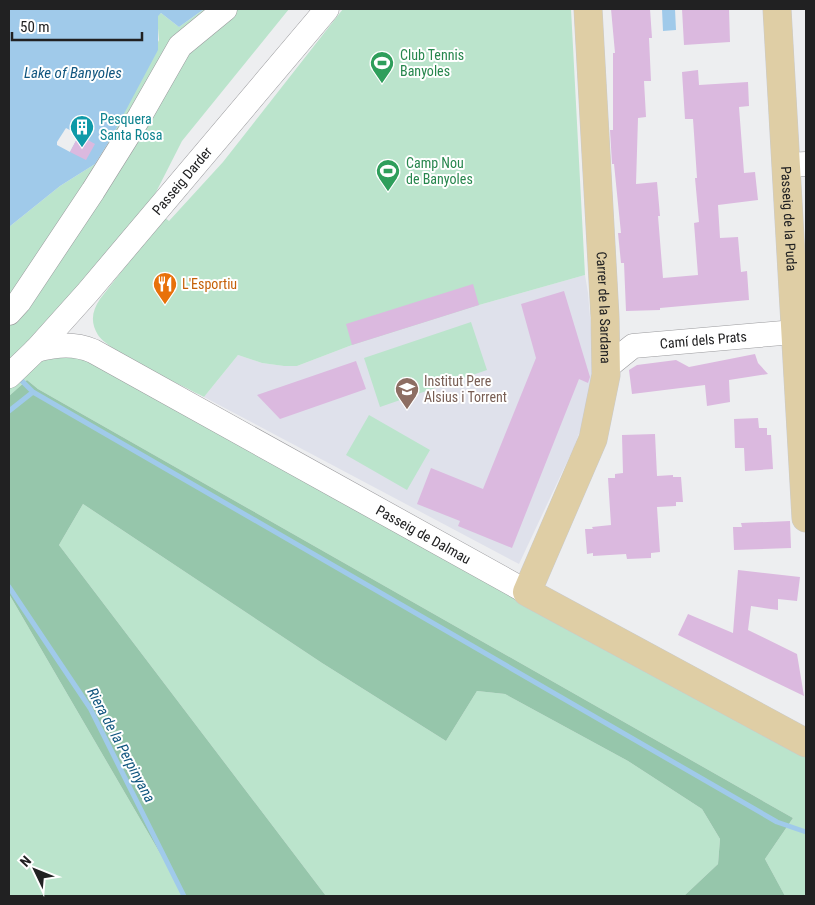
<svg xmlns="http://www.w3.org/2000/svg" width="815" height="905" font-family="'Roboto Condensed',sans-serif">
<rect width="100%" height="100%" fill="#edeef0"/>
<!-- built -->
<path fill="#dfe1eb" d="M585,275L588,293L593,354L592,385L583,423L574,447L519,564L204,397L238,355L262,363L284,366H297L352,345L479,305Z"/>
<!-- green -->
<path fill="#bbe4cc" d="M204,9H289L182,141L152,200L46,330L806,752V896H785L765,859L793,818L38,389L27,380L9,396V227L60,186L95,164L110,140L159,40L157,16L161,13L179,27Z
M343,9H571L585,275L479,305L352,345L297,366H284L262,363L238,355L204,397C182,385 110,353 98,335C90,322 92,311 100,299L164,217L169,221L223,162Z
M471,322L487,370L380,407L364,358Z
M369,415L430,450L407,490L346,455Z
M83,504L322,663L446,741L477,691L505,694L628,761L702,809L720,839L718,864L684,896H326L59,545Z
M9,594L185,896H9Z"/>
<!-- forest -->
<path fill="#96c6ab" d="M27,380L38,389L793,818L765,859L785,896H684L718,864L720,839L702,809L628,761L505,694L477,691L446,741L322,663L83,504L59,545L326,896H185L9,594V396Z"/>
<!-- water -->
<path fill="#a0caea" d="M9,9H204L179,27L161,13L158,16V50L110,140L95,164L60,186L9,227Z
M662,9H675L676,30L663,31Z"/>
<!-- pier -->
<path fill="#edeef0" d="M66,128L79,135L70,152L57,145V142Z"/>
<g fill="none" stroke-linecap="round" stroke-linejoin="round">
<!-- stream -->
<path stroke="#a0caea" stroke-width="5" d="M22,381L33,392L777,822L806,832
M9,411L33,392
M9,587L90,708L184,896"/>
</g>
<!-- building -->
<path fill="#dbb9df" d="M611,9H650L652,38H649L651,81H644L646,117L638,118L636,184L657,182L660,216H658L663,278L698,275L694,223L699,222L695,178H697L693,119H685L682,72L698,70L699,85L748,82L749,106L739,107L744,173L755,172L758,200L718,205L720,238L738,237L741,272L747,271L749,300L660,308V310L626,311L624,263H621L618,233H621L614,164H612L610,130H613V53H615Z
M682,9H729L730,42L684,45Z
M79,135L95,144L86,160L70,152Z
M473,284L479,305L352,345L346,324Z
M564,291L590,377L588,383L579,379L512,548L458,526L460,521L417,504L431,468L483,489L536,358L521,304Z
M755,354L758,363L768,374L729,380L730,402L707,406L705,385L632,394L629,370L637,365L676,360L689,367Z
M356,361L366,389L280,419L257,395Z
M758,418L759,428H767V435H771L773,469L745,471L744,448H735L734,419Z
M655,434L657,476L673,475V477H681L683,502H676V506L657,507L660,552L651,553V558L627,559L626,554L593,556V553L587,554L585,529H593L592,527L611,525L608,478H615V474L623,473L622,435Z
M790,521L791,548L734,550L733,527H742L741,523Z
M738,570L800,577L797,601L778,599V610L751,606L748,630L797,654L804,696L678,635L688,614L733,633Z"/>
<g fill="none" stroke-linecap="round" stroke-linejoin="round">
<!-- minor casing -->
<g stroke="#9b9b9e" stroke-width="25">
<g id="minor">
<path d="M786,165L806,164"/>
<path d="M9,313L19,302L93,191L140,116L180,46L225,9"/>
<path id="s1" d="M36,350C58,345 73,343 93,351L527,592"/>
<path id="s2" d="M607,367L633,346L806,331"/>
<path id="s3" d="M9,376L36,350L88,292L327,9"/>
</g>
</g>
<!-- major casing -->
<g stroke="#cacaca" stroke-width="29">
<g id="major">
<path id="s4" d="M588,9L605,317L606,375L593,439L527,592L806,743"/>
<path id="s5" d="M777,9L806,518"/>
</g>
</g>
<!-- minor -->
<use href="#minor" stroke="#fff" stroke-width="24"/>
<!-- major -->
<use href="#major" stroke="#dfcea5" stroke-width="28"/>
</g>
<!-- icons -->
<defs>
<g id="stadium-pin" transform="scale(1.25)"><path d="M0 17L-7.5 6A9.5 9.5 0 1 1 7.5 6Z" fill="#2e9e5b" stroke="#fff"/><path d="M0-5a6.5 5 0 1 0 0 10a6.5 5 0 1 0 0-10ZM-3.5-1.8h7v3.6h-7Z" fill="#fff"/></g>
<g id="building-pin" transform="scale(1.25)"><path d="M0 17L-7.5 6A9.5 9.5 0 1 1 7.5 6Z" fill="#0f9aa8" stroke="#fff"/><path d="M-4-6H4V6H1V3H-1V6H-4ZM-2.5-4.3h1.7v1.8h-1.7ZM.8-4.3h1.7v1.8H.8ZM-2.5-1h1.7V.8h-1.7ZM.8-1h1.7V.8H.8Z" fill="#fff"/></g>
<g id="restaurant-pin" transform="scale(1.25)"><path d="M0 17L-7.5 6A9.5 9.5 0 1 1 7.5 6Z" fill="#e8710a" stroke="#fff"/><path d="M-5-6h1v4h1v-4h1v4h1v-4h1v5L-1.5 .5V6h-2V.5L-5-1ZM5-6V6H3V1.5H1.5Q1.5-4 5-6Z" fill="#fff"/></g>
<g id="school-pin" transform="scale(1.25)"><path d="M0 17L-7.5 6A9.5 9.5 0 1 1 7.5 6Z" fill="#8d6e63" stroke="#fff"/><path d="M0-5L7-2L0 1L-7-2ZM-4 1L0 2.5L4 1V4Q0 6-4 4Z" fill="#fff"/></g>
</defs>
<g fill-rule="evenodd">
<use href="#stadium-pin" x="382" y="63"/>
<use href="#building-pin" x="82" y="127"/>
<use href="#stadium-pin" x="388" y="171"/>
<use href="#restaurant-pin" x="165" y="284"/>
<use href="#school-pin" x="407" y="389"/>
</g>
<g text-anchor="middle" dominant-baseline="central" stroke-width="4" stroke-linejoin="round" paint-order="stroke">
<!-- leisure labels -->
<g font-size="14" fill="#27864d" stroke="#fff" text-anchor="start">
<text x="400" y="55">Club Tennis<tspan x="400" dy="16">Banyoles</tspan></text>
<text x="406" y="163">Camp Nou<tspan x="406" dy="16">de Banyoles</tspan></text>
</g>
<!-- culture labels -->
<g font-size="14" fill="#0d838f" stroke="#fff" text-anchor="start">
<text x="100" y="119">Pesquera<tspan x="100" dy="16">Santa Rosa</tspan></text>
</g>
<!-- street labels -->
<g font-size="14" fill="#212122" stroke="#fff">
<text stroke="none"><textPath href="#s3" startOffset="261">Passeig Darder</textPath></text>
<text stroke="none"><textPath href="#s5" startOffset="210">Passeig de la Puda</textPath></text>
<text stroke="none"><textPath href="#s4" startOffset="299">Carrer de la Sardana</textPath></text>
<text stroke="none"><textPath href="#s2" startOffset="104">Camí dels Prats</textPath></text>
<text stroke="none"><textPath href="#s1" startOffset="436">Passeig de Dalmau</textPath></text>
</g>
<!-- food labels -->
<g font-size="14" fill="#c56008" stroke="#fff" text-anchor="start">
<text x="182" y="284">L'Esportiu</text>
</g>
<!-- education labels -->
<g font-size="14" fill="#785e54" stroke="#fff" text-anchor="start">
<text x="424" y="381">Institut Pere<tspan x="424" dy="16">Alsius i Torrent</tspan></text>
</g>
<!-- water labels -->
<g font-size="15" font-style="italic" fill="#10557e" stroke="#fff">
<text x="73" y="73">Lake of Banyoles</text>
<text transform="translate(121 745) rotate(62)">Riera de la Perpinyana</text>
</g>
</g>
<!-- border -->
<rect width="815" height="905" fill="none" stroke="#212122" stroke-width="20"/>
<!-- north arrow -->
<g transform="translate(35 870) rotate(313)" stroke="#ffffff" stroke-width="4" paint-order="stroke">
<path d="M0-4L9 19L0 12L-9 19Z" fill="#212122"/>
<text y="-8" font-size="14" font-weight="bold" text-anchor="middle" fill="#212122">N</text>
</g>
<!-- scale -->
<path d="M12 32v8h130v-8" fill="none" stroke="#212122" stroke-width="2.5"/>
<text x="20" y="32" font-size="15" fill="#212122" stroke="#ffffff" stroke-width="4" paint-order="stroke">50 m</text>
</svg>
